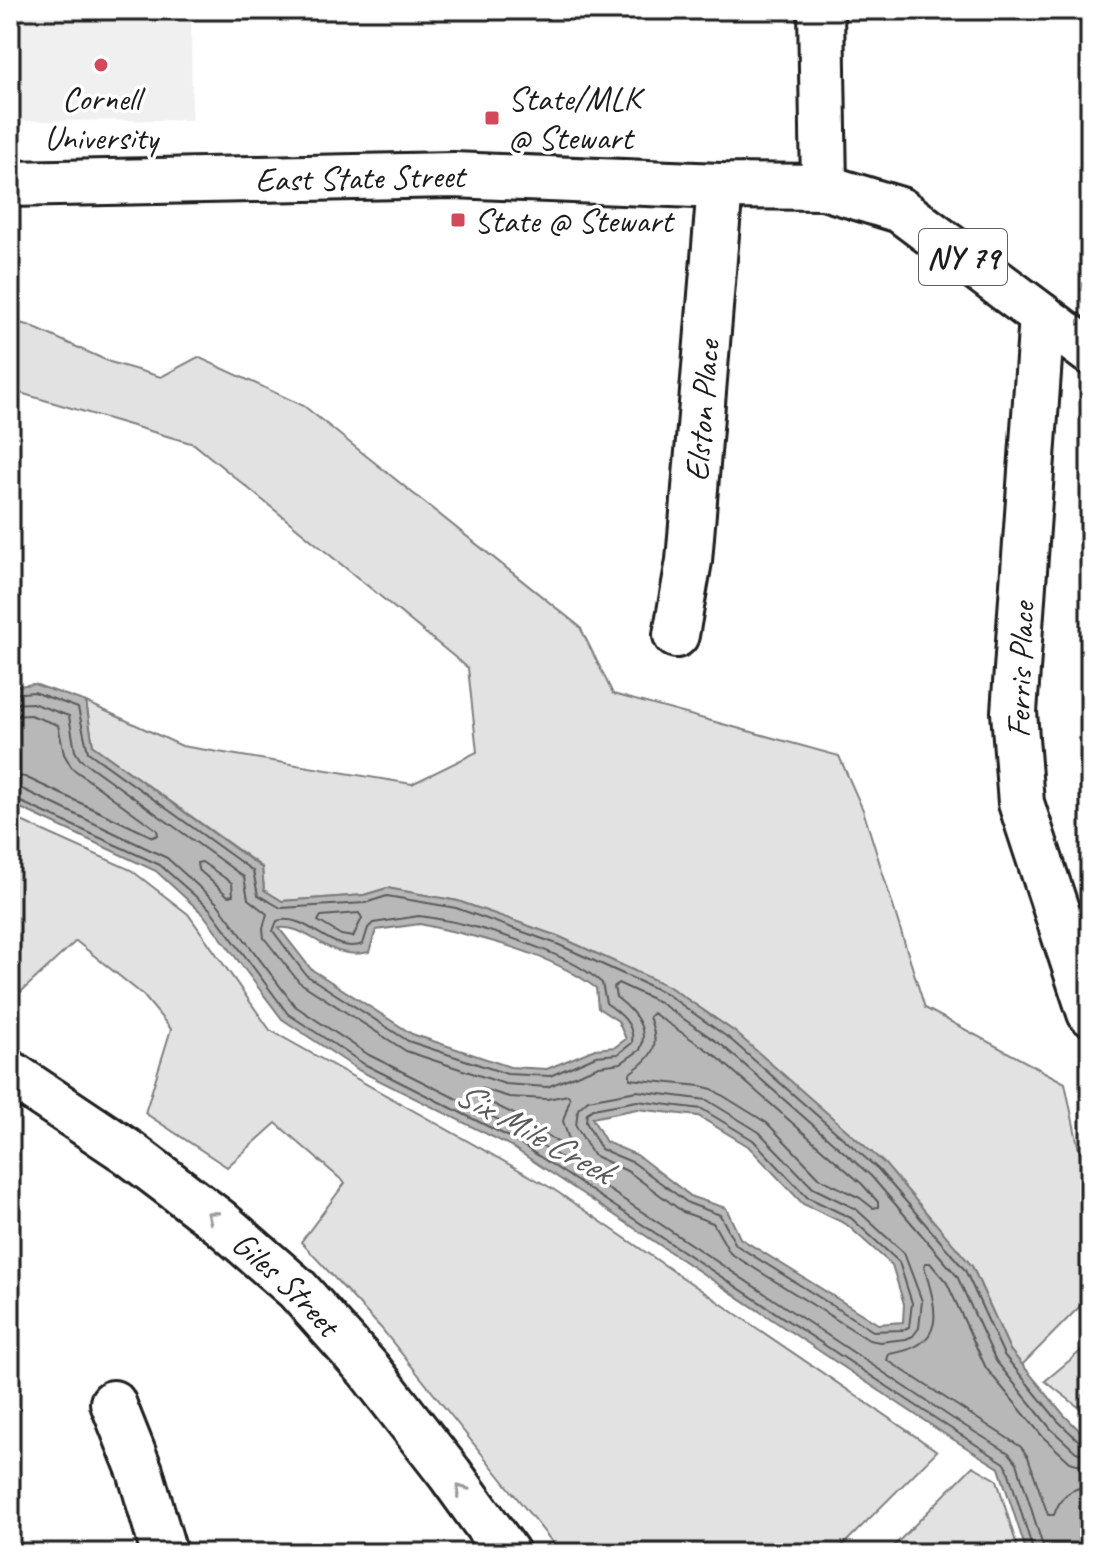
<svg xmlns="http://www.w3.org/2000/svg" width="1100" height="1563" font-family="Caveat,sans-serif">
<rect width="100%" height="100%" fill="#fff"/>
<filter id="ink" filterUnits="userSpaceOnUse"><feTurbulence type="fractalNoise" baseFrequency=".0125" numOctaves="2"/><feDisplacementMap in="SourceGraphic" scale="16" xChannelSelector="R" yChannelSelector="G"/><feConvolveMatrix kernelMatrix="1 2 1 2 8 2 1 2 1" color-interpolation-filters="sRGB"/></filter>
<g filter="url(#ink)">
<!-- built -->
<path fill="#f0f0f0" d="M10,10H191L192,120L10,121Z"/>
<!-- green -->
<path fill="#e2e2e2" stroke="#7f7f7f" stroke-width="2" d="M10,321L28,325L110,362L161,377L198,357L304,406L580,627L613,694L839,756L863,810L925,1008L1065,1083L1090,1203V1296L1022,1365L1010,1350L972,1266L735,1032L668,986L560,937L458,901L387,888L364,895L282,901L264,890L262,867L93,746L86,702L182,746L412,784L477,752L468,668L194,444L10,390Z
M10,816L131,870L188,914L270,1030L553,1189L937,1451L835,1553H561L381,1328L301,1242L345,1183L276,1123L227,1167L145,1113L171,1029L143,995L76,941L10,1002Z
M1088,1345L1090,1347V1416L1045,1381Z
M973,1466L997,1480L1019,1553H887Z"/>
<!-- water -->
<path fill="#b8b8b8" stroke="#7a7a7a" stroke-width="2" fill-rule="evenodd" d="M34,684L86,702L93,746L262,868L264,890L282,901L364,895L387,888L458,901L560,937L668,986L735,1032L884,1163L972,1266L1010,1350L1064,1415L1090,1441V1519L1085,1516L1082,1528L1083,1553H1027L999,1468L943,1433L509,1145L360,1071L282,1019L203,914L156,871L10,803V687ZM420,924C480,937 546,951 596,988L598,1008L618,1021L626,1039L615,1047L595,1049L547,1069L510,1067L412,1034L311,969L279,928C309,924 327,962 369,952L376,930ZM637,1109L698,1116L748,1146L803,1204L846,1224L892,1265L904,1304L903,1322L878,1324L740,1238L726,1208L692,1197L637,1155L606,1142L592,1118Z"/>
<g fill="none" stroke-linecap="round" stroke-linejoin="round">
<!-- shore -->
<path stroke="#5a5a5a" stroke-width="2" d="M10,694L34,692L78,708L88,752L253,871L258,895L281,908L365,903L387,896L456,908L557,944L665,993L730,1039L878,1169L965,1270L1004,1355L1058,1421L1082,1444L1090,1446
M10,704L32,703L69,716L75,751L80,759L244,877L248,899L267,914L263,928L264,938L299,982L406,1051L505,1084L547,1087L599,1066L621,1063L640,1050C650,1028 632,1009 616,997L614,987L618,983L659,1002L723,1046L871,1176L957,1276L996,1361L1051,1429L1076,1452L1090,1456
M10,716L30,715L58,725L64,754L72,768L157,830L158,835L153,837L25,777L10,775
M10,787L20,788L167,858L217,903L295,1006L369,1055L519,1130L952,1418L1009,1453L1017,1463L1045,1553
M10,797L160,865L210,909L288,1014L364,1064L513,1139L947,1426L1006,1464L1034,1553
M202,862L232,883L233,895L228,896L198,869L197,863Z
M359,913L362,918L353,937L341,935L318,921L321,916Z
M419,916C469,922 565,950 602,983L606,1003C620,1013 635,1024 632,1043L618,1054L596,1056L550,1076L507,1074L408,1041L306,975L273,931L277,921C308,912 331,956 363,944L368,928L373,923Z
M653,1013L716,1056L862,1184L878,1202V1207L873,1208L860,1198L821,1179L767,1123L712,1089L700,1086L630,1079V1073C654,1056 661,1046 649,1017Z
M480,1088L509,1097L547,1099L568,1095L570,1099L563,1121L571,1146L565,1147L524,1119L477,1096L475,1090Z
M637,1091L707,1100L759,1132L813,1188L856,1209L904,1253L922,1301L919,1328L913,1336L906,1339L880,1342L869,1340L730,1253L713,1223L683,1212L629,1172L593,1155L576,1126L578,1109L588,1100Z
M637,1101L702,1109L753,1140L807,1197L851,1218L899,1262L912,1303L909,1327L902,1330L873,1331L736,1245L720,1215L688,1203L634,1163L601,1149L586,1122L587,1113L593,1109Z
M1090,1468L1070,1462L1043,1437L986,1368L947,1283L930,1263H925L924,1267C938,1312 947,1346 889,1354L887,1360L1021,1447L1028,1457L1048,1515H1054C1060,1497 1070,1487 1090,1487"/>
<!-- minor casing -->
<g stroke="#1c1c1c" stroke-width="50">
<g id="minor">
<path d="M821,10L824,187"/>
<path d="M1042,316L1014,712L1021,803L1090,1013"/>
<path id="s1" d="M676,635L689,561L720,186"/>
<path id="s2" d="M10,1073L128,1152L220,1222L297,1289L369,1370L450,1474L507,1553"/>
<path d="M113,1403L140,1471L164,1553"/>
</g>
</g>
<!-- highway casing -->
<g stroke="#1c1c1c" stroke-width="50">
<g id="highway">
<path id="s3" d="M10,184L453,175L720,186L824,187L900,210L1090,352"/>
</g>
</g>
<!-- minor -->
<use href="#minor" stroke="#fff" stroke-width="44"/>
<!-- highway -->
<use href="#highway" stroke="#fff" stroke-width="44"/>
</g>
<!-- one-way arrows -->
<defs><path id="oneway-chevron" d="M-2-3.5L2.5 0L-2 3.5" fill="none" stroke-width="1.6" stroke-linecap="round" stroke-linejoin="round" transform="scale(2)"/></defs>
<g stroke="#999">
<use href="#oneway-chevron" transform="translate(212 1216) rotate(-142)"/>
<use href="#oneway-chevron" transform="translate(461 1490) rotate(-126)"/>
</g>
</g>
<!-- markers -->
<g fill="#d1495b" stroke="#fff" stroke-width="3">
<circle cx="101" cy="65" r="8"/>
<rect x="484" y="110" width="16" height="16" rx="4"/>
<rect x="450" y="212" width="16" height="16" rx="4"/>
</g>
<g text-anchor="middle" dominant-baseline="central" stroke-width="7" stroke-linejoin="round" paint-order="stroke">
<!-- shield labels -->
<rect fill="#fff" stroke="#606060" stroke-width="2" x="919" y="229" width="88" height="56" rx="6"/>
<g font-size="32" font-weight="bold" fill="#1c1c1c">
<text x="963" y="257">NY 79</text>
</g>
<!-- poi labels -->
<g font-size="34" fill="#1c1c1c" stroke="#fff" text-anchor="start">
<text x="101" y="98" text-anchor="middle">Cornell<tspan x="101" dy="39">University</tspan></text>
<text x="508" y="98">State/MLK<tspan x="508" dy="39">@ Stewart</tspan></text>
<text x="474" y="220">State @ Stewart</text>
</g>
<!-- street labels -->
<g font-size="34" fill="#1c1c1c" stroke="#fff">
<text stroke="none"><textPath href="#s3" startOffset="350">East State Street</textPath></text>
<text stroke="none"><textPath href="#s1" startOffset="226">Elston Place</textPath></text>
<text transform="translate(1020 670) rotate(-88)">Ferris Place</text>
<text stroke="none"><textPath href="#s2" startOffset="348">Giles Street</textPath></text>
</g>
<!-- water labels -->
<g font-size="36" font-style="italic" fill="#5a5a5a" stroke="#fff">
<text transform="translate(534 1132) rotate(29)">Six Mile Creek</text>
</g>
</g>
<!-- margin -->
<rect width="1100" height="1563" fill="none" stroke="#fff" stroke-width="40"/>
<rect x="20" y="20" width="1060" height="1523" fill="none" stroke="#1c1c1c" stroke-width="3" filter="url(#ink)"/>
</svg>
